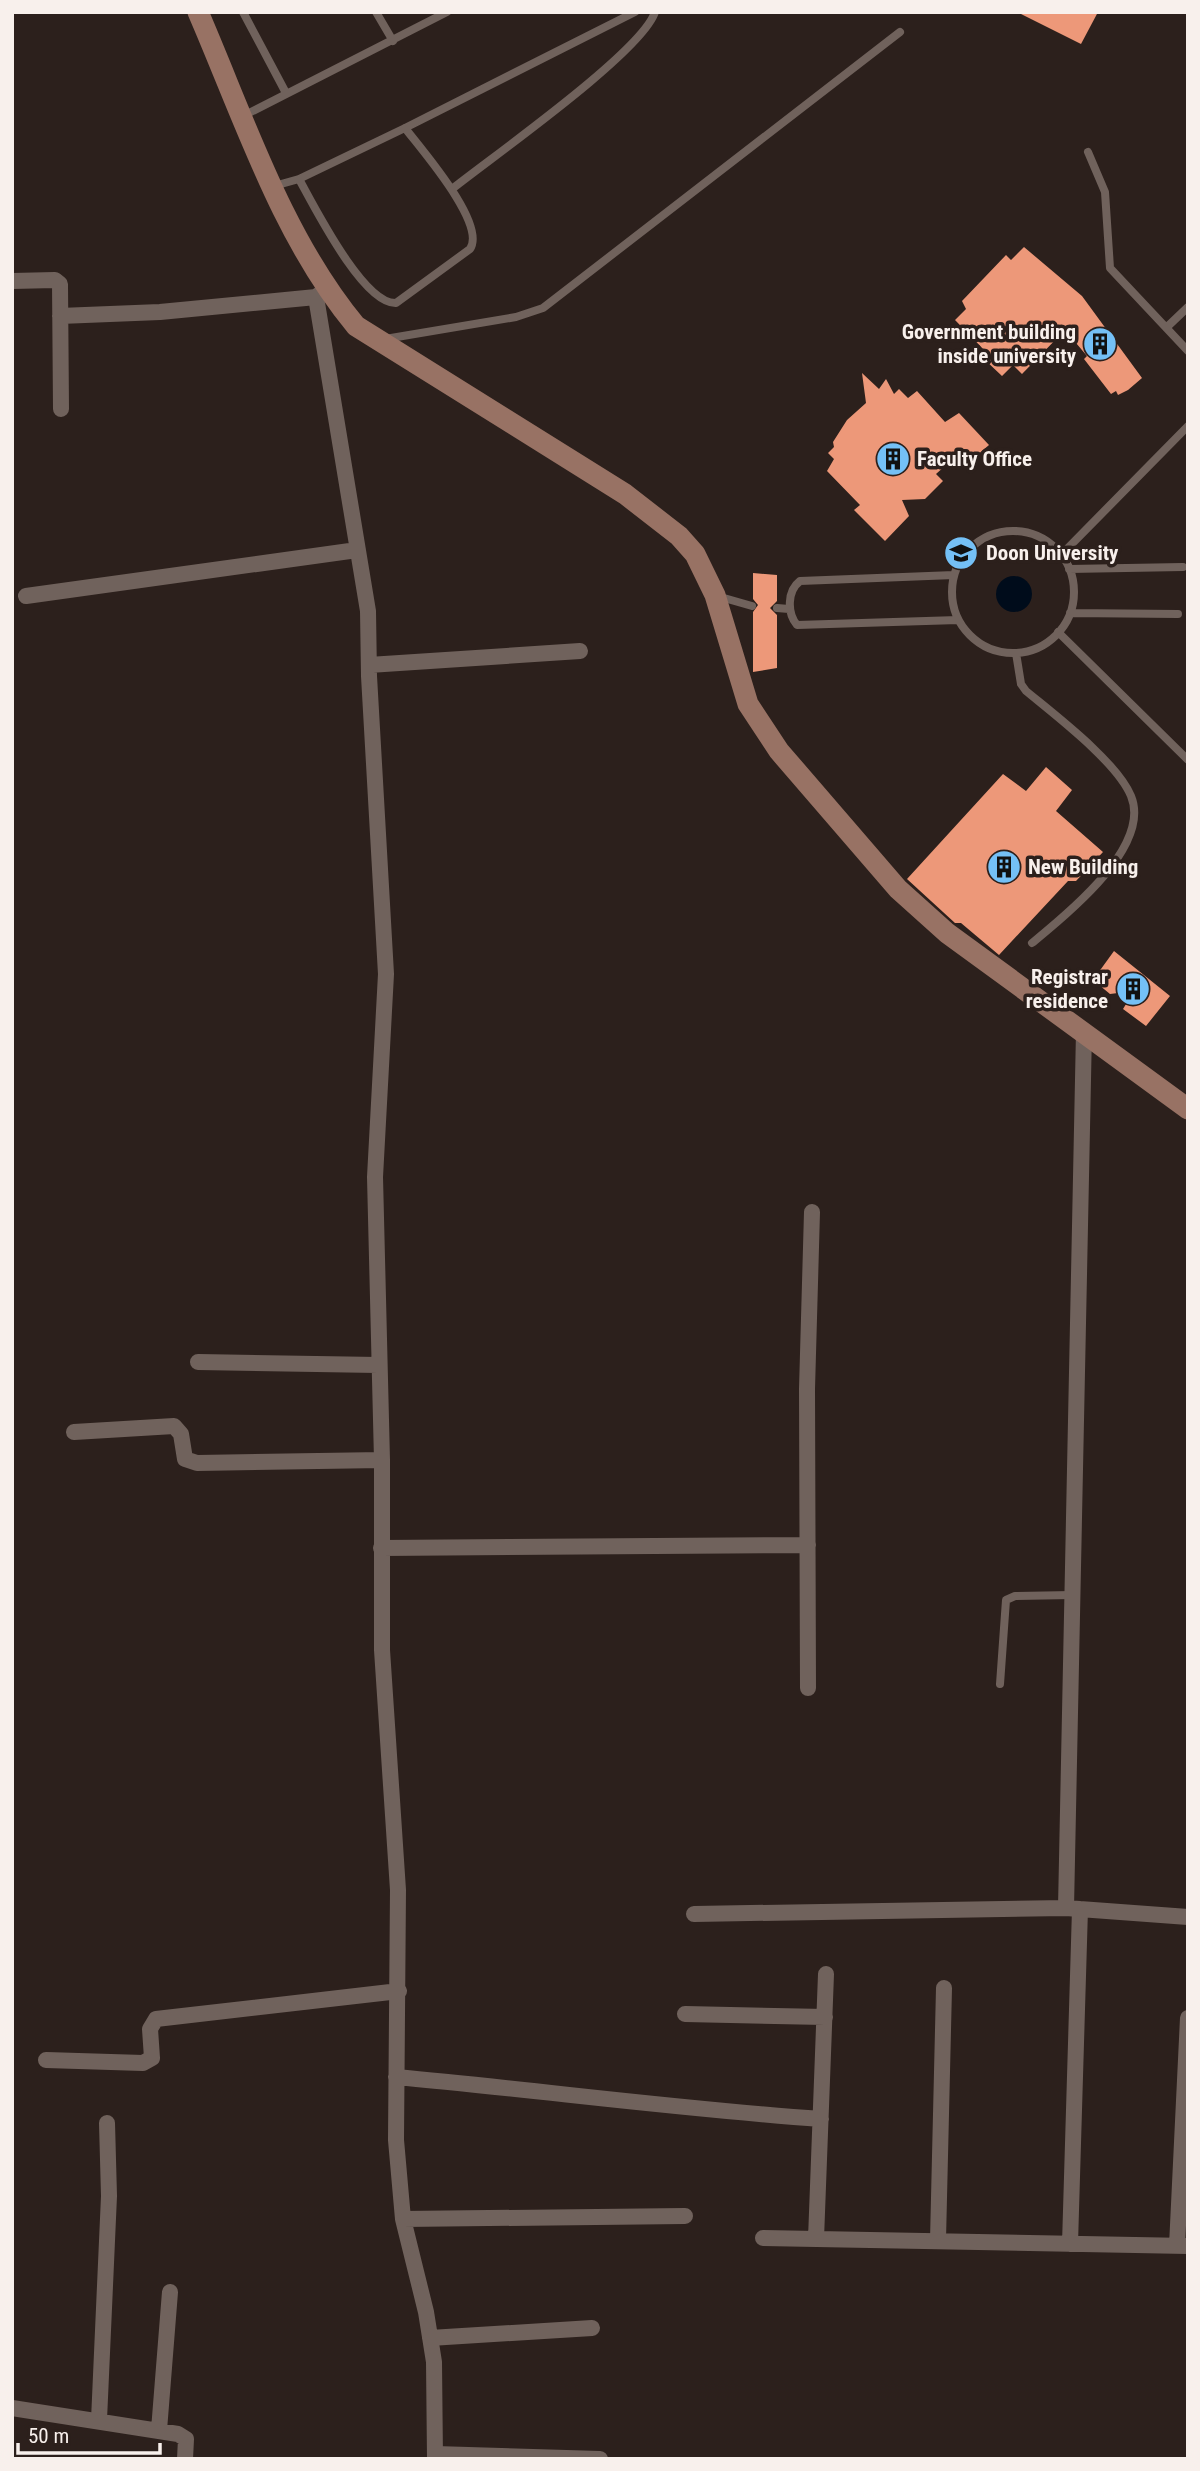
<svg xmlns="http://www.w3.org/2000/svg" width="1200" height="2471" font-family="'Roboto Condensed',sans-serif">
<rect width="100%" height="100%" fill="#2c201c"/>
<!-- water -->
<path fill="#000c1b" d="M996 594a18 18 0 1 1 36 0a18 18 0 1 1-36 0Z"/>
<!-- building -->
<path fill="#ed9879" d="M1017,12H1098L1081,44Z
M1024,247L1082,296L1142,378L1128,390L1118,395L1116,391L1111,394L1084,359L1087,356L1065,330L1022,374L1013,365L1002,376L984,359L987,353L955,320L966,309L962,301L1006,255L1011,260Z
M862,373L879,389L886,379L894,394L899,389L908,398L917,391L945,422L959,413L989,445L969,462L954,458L936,474L943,481L925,499L902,500L909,516L885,541L854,510L860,505L827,471L834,459L828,453L834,447L833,442L847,420L866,403Z
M753,573L777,575V601L770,608L777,615V668L753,672V612L758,605L753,599Z
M1046,767L1072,790L1056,811L1103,852L1076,881H1068L999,955L961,923H955L907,879L1003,774L1026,791Z
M1114,951L1170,996L1146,1026L1123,1009L1134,991L1110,994L1093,980Z"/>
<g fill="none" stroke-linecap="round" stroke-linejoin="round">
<!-- lane -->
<path stroke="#70625c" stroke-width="8" d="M243,12L286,93
M376,12L393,41
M243,116L447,12
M1088,152L1105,192L1110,268L1188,351
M299,179C314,206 363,304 396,303L470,249C487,224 421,149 405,128
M274,186L299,179L405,128L635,12
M452,189C492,157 642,52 655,12
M1167,327L1188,307
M385,339L516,317L543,308L900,32
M952 592a61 61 0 1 1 122 0a61 61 0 1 1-122 0Z
M1061,555L1188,426
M1069,569L1183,567
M954,575L800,581C787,591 787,613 797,625L958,620
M717,596L752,606
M777,608L789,609
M1070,613L1178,614
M1058,632L1188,760
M1016,653L1021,684L1026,691C1055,715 1117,762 1131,796C1152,847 1065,916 1032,943
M1000,1684L1006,1600L1015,1596L1072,1595"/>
<!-- street -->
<path stroke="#70625c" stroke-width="16" d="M12,281L55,280L60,284L61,409
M316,297L368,611L369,676L386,974L375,1177L382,1460V1650L398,1890L396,2140L403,2219L426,2312L434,2362L435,2459
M60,316L160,312L316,297L324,291
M26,596L357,550
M369,665L580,651
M198,1362L378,1365
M74,1432L174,1426L181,1434L185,1459L197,1463L382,1460
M381,1548L808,1545
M808,1688L807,1389L812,1212
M1066,1908L1084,1031
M694,1914L1066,1908L1188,1917
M685,2014L825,2017
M46,2060L143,2063L152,2058L150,2029L156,2019L399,1991
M396,2077C538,2090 679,2109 821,2119
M403,2219L685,2216
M763,2238L1188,2246
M816,2239L826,1974
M938,2240L944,1988
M1070,2244L1080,1909
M1177,2246L1188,2018
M430,2338L592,2328
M12,2408L178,2434L186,2439L185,2459
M99,2420L109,2196L107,2123
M159,2430L170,2292
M435,2454L600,2459"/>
<!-- secondary -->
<path stroke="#987264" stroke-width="21" d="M198,12C244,118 282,237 356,326L625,494L679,536L695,554L715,595L748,704L779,751L898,889L947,933L1188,1109"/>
</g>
<!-- icons -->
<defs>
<g id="building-disc" transform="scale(1.75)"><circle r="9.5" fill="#74c0f6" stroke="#2c201c"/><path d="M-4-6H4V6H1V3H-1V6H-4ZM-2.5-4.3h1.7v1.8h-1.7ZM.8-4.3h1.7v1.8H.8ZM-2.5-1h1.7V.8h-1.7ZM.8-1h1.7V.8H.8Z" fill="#111"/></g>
<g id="university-disc" transform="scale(1.75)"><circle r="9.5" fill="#74c0f6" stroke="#2c201c"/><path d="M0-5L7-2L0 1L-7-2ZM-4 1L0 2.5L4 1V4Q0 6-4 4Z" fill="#111"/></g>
</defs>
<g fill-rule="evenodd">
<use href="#building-disc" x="1100" y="344"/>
<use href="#building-disc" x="893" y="459"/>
<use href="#university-disc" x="961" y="553"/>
<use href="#building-disc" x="1004" y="867"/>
<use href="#building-disc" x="1133" y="989"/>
</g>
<g text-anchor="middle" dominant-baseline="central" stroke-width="7" stroke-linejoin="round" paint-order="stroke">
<!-- poi labels -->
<g font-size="21" font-weight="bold" fill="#f8f0ec" stroke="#2c201c" text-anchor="start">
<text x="1076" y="332" text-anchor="end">Government building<tspan x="1076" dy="24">inside university</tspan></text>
<text x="917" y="459">Faculty Office</text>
<text x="986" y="553">Doon University</text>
<text x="1028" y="867">New Building</text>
<text x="1108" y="977" text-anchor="end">Registrar<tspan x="1108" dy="24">residence</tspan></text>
</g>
</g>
<!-- border -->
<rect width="1200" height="2471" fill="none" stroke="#f8f0ec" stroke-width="28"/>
<!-- scale -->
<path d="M18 2443v10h142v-10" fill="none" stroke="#f8f0ec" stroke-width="3.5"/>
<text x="28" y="2443" font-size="21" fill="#f8f0ec" stroke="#2c201c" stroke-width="5" paint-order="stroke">50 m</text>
</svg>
